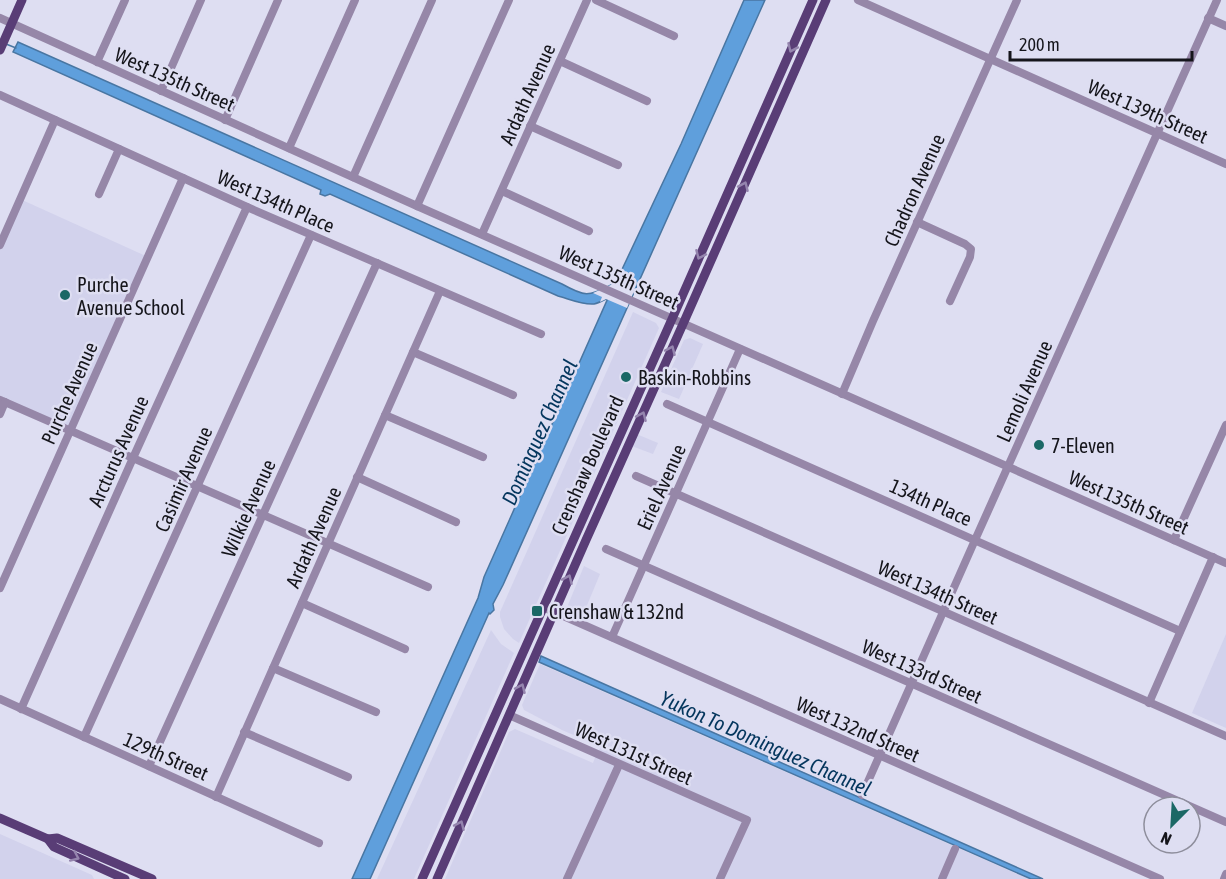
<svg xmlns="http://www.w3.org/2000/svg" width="1226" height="879" viewBox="0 0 1226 879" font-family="'Asap Condensed',sans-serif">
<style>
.built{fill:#d2d2ec}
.water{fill:#5f9fdc;stroke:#4976a2;stroke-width:1.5}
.pier{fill:#dedef2}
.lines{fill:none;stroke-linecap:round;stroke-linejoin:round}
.stream{stroke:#4976a2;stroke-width:1.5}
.minor{stroke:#9687a8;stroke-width:8}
.major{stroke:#593d76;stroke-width:9}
.oneway{stroke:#9585ae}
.poi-dot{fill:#1b6866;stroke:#dedef2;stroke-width:2}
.labels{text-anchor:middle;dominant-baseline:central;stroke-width:5;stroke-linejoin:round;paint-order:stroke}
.street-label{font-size:20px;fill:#15151b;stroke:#dedef2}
.poi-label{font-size:20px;fill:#15151b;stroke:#dedef2;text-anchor:start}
.water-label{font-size:21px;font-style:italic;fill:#04365d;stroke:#dedef2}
</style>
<rect width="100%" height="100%" fill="#dedef2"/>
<g class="built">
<polygon points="20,199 148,257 70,430 0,400 0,245"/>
<polygon points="633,312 656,323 659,328 519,643 513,639 504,629 500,617 500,612"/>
<polygon points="690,338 703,344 679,399 661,392 684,340"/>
<polygon points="634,433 658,443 653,454 629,445"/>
<polygon points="584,566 600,574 583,615 569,608 568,605"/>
<polygon points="491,630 501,644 514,653 414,879 377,879"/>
<polygon points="1226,634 1226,728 1192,713"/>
<polygon points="540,664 1029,879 445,879 509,732 515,729 593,763 596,755 601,747 562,730 524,710 522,705"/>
<polygon points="0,834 92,875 94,879 0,879"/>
</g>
<g class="water">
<path d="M744 0H765L503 585 493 604 494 610 490 614 489 613 370 879H352L478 598 484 577 608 298C604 300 599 303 594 304 582 305 569 299 558 296L330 194 325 196 320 194 321 190 13 52 18 42 562 284C587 298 588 296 613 284H615L617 280 681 144Z"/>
<polygon points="541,656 1043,879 1031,879 539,662"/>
</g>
<polygon class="pier" points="614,282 634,291 627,308 606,299 600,302 602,297 593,293 613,284"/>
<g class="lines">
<polyline class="stream" points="6,44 16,48"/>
<g class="minor">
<polyline points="596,0 674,36"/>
<polyline points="858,0 1226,164"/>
<polyline points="0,18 417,206 1226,563"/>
<polyline points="1208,18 1226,26"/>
<polyline points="560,61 647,101"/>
<polyline points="97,62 125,0"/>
<polyline points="161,91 201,0"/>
<polyline points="0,95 247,207 541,334"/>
<polyline points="225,120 278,0"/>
<polyline points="530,126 618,165"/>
<polyline points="289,148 355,0"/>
<polyline points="353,177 432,0"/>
<polyline points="502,191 589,231"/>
<polyline points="99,194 119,149"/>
<polyline points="417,206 509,0"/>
<polyline points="917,222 965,244 971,249 970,257 950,301"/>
<polyline points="482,234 587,0"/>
<polyline points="0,245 55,120"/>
<polyline points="413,352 513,395"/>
<polyline points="842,394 873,321 1017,0"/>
<polyline points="0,400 428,587"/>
<polyline points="667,404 1180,631"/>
<polyline points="0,414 5,402"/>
<polyline points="385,415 483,457"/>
<polyline points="636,476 1226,736"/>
<polyline points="357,477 456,522"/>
<polyline points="1174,540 1226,425"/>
<polyline points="606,549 1226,822"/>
<polyline points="0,588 183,178"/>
<polyline points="302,603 405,649"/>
<polyline points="543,607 1160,879"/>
<polyline points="612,637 740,349"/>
<polyline points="273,668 376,712"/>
<polyline points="0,699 319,843"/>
<polyline points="1149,703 1213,557"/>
<polyline points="21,709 133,458 247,207"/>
<polyline points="509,715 747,820 720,879"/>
<polyline points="244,732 348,777"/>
<polyline points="84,737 311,235"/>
<polyline points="149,766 377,263"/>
<polyline points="862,795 975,540 1217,0"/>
<polyline points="216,797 440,291"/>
<polyline points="567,879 619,765"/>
<polyline points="942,879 955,849"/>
<polyline points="1224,879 1226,874"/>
</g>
<g class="major">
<polyline points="0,50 22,0"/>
<polyline points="0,818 48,839 57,838 152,879"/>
<polyline points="48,839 54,847 125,879"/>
<polyline points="422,879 672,319 813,0"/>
<polyline points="437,879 586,540 683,324 826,0"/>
</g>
</g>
<defs><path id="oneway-chevron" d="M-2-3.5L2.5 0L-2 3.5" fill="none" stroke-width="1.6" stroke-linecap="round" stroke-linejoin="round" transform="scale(1.5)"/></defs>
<g class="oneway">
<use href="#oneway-chevron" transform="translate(792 48) rotate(114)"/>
<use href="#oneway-chevron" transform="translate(744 186) rotate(-66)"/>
<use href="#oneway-chevron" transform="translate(700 255) rotate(114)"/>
<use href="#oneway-chevron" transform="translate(671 350) rotate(-66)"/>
<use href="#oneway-chevron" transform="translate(642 416) rotate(-66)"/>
<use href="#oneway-chevron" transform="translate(568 579) rotate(-66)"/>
<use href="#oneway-chevron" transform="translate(521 688) rotate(-66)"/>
<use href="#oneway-chevron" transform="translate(460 825) rotate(-66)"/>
<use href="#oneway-chevron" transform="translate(75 857) rotate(24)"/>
</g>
<g class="poi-dot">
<circle cx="65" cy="295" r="6"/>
<circle cx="626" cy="377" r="6"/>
<circle cx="1039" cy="445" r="6"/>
<rect x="531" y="605" width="12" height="12" rx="3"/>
</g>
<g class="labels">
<g class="street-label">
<text transform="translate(175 79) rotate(24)">West 135th Street</text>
<text transform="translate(527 94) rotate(-66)">Ardath Avenue</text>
<text transform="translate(1148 111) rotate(24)">West 139th Street</text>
<text transform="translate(914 190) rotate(-66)">Chadron Avenue</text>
<text transform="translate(276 201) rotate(24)">West 134th Place</text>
<text transform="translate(619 277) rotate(24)">West 135th Street</text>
<text transform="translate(1024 391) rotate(-66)">Lemoli Avenue</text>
<text transform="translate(69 393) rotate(-66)">Purche Avenue</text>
<text transform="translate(118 451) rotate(-66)">Arcturus Avenue</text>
<text transform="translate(587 465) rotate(-66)">Crenshaw Boulevard</text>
<text transform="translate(183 479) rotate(-66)">Casimir Avenue</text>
<text transform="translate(661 487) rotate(-66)">Eriel Avenue</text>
<text transform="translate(931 502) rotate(24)">134th Place</text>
<text transform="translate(1129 502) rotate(24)">West 135th Street</text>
<text transform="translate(248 508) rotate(-66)">Wilkie Avenue</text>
<text transform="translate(313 537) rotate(-66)">Ardath Avenue</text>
<text transform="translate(938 592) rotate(24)">West 134th Street</text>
<text transform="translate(922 671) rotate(24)">West 133rd Street</text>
<text transform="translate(858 729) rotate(24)">West 132nd Street</text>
<text transform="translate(634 753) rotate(24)">West 131st Street</text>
<text transform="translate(166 756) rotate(24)">129th Street</text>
</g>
<g class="poi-label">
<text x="77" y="284">Purche<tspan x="77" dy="23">Avenue School</tspan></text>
<text x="638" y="377">Baskin-Robbins</text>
<text x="1051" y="445">7-Eleven</text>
<text x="549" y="611">Crenshaw &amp; 132nd</text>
</g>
<g class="water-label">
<text transform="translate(539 432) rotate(-66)">Dominguez Channel</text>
<text transform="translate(766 743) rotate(24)">Yukon To Dominguez Channel</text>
</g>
</g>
<g transform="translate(1172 825) rotate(204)"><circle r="28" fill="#dedef2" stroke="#8e8e9c" stroke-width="1.5"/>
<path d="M0-4.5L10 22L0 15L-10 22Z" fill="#1b6866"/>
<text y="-9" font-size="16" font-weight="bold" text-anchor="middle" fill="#15151b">N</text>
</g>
<path d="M1010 51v9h182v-9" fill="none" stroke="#15151b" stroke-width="3"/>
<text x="1019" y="51" font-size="18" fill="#15151b" stroke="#dedef2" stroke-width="4.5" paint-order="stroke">200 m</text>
</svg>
